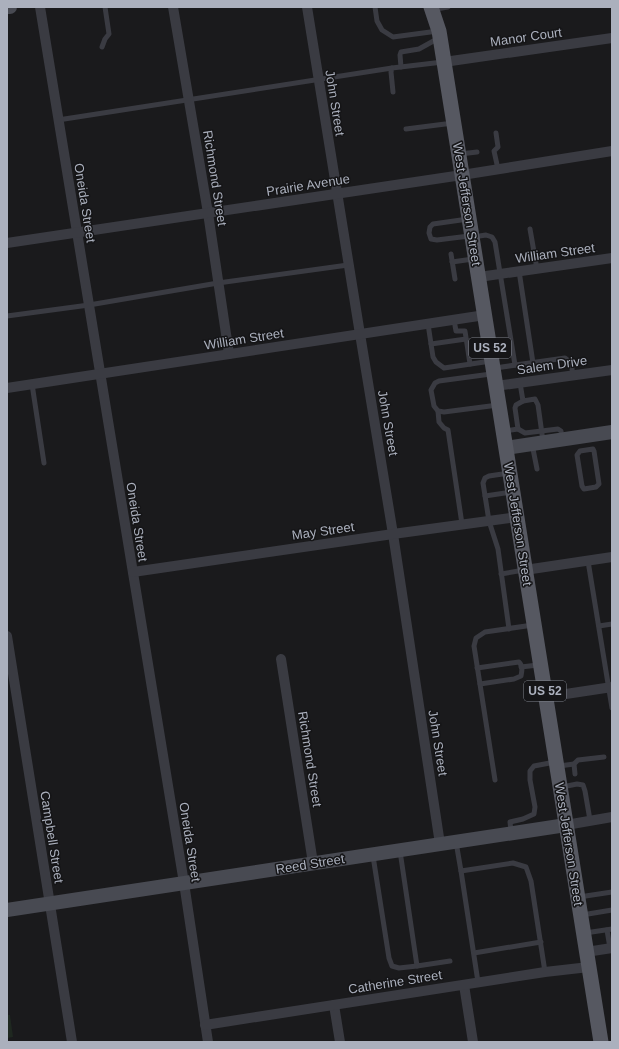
<svg xmlns="http://www.w3.org/2000/svg" width="619" height="1049" viewBox="0 0 619 1049" font-family="Arial,sans-serif">
<style>
.green{fill:#1f2820}
.lines{fill:none;stroke-linecap:round;stroke-linejoin:round}
.lane{stroke:#3a3b42;stroke-width:5}
.street{stroke:#3a3b42;stroke-width:10}
.secondary{stroke:#484a52;stroke-width:14}
.primary{stroke:#565861;stroke-width:15}
.labels{text-anchor:middle;dominant-baseline:central;stroke-width:3;stroke-linejoin:round;paint-order:stroke}
.shield{fill:#151517;stroke:#7e828b;stroke-width:1}
.shield-label{font-size:12px;font-weight:bold;fill:#abb0bd}
.street-label{font-size:13px;fill:#abb0bd;stroke:#151517}
</style>
<rect width="100%" height="100%" fill="#1a1a1c"/>
<polygon class="green" points="7,1015 10,1015 13,1037 7,1038"/>
<g class="lines">
<g class="lane">
<polyline points="375,7 377,21 382,30 393,37 438,31"/>
<polyline points="436,9 448,7"/>
<polyline points="102,47 105,39 109,34 105,7"/>
<polyline points="401,67 400,55 401,52 419,49 437,39"/>
<polyline points="393,92 391,72 392,68 443,62"/>
<polyline points="58,120 392,68"/>
<polyline points="406,129 453,123"/>
<polyline points="496,133 498,147 494,151 498,169"/>
<polyline points="460,154 477,152"/>
<polyline points="468,219 433,224 430,227 429,233 431,239 437,240 469,236"/>
<polyline points="530,229 537,269"/>
<polyline points="473,237 486,235 492,237 495,242 515,365"/>
<polyline points="451,254 455,279"/>
<polyline points="452,262 473,259"/>
<polyline points="519,271 533,363"/>
<polyline points="7,316 89,305 218,283 348,265"/>
<polyline points="454,320 456,331 465,331 470,364"/>
<polyline points="428,324 433,357 436,362 444,368 491,361"/>
<polyline points="431,344 466,339"/>
<polyline points="495,368 565,358 571,363 573,375"/>
<polyline points="520,383 523,401 535,399 538,405 543,441"/>
<polyline points="32,384 44,463"/>
<polyline points="438,411 444,412 498,405"/>
<polyline points="518,429 515,408 516,405 523,401"/>
<polyline points="504,431 518,429 525,433 558,429 561,431 562,438"/>
<polyline points="532,444 537,469"/>
<polygon points="593,449 594,451 599,484 596,487 584,489 582,486 577,455 580,451"/>
<polyline points="485,496 512,492"/>
<polyline points="462,524 448,430 444,428 439,422 438,411 434,406 431,390 435,383 439,381 491,374"/>
<polyline points="588,561 612,708"/>
<polyline points="501,574 524,570"/>
<polyline points="599,626 612,624"/>
<polyline points="509,629 498,549 489,521 483,483 485,478 489,476 509,473"/>
<polyline points="521,667 538,665"/>
<path d="M477 668 519 662C523 666 522 671 521 676L514 679 480 684"/>
<polyline points="559,766 574,764"/>
<polyline points="575,774 574,764 578,760 604,757"/>
<polyline points="495,780 474,646 476,638 485,632 533,625"/>
<polyline points="562,787 577,784 583,785 585,791 590,820"/>
<polyline points="511,831 510,822 523,819 534,814 535,807 530,780 530,771 534,766 555,762"/>
<polyline points="456,842 461,871 513,863 526,867 531,881 545,972"/>
<polyline points="400,851 417,966 450,961"/>
<polyline points="373,856 389,958 392,966 399,968 417,966"/>
<polyline points="461,871 478,982"/>
<polyline points="579,897 612,892"/>
<polyline points="582,915 612,910"/>
<polyline points="607,930 610,948"/>
<polyline points="585,933 612,929"/>
<polyline points="474,953 541,942"/>
</g>
<g class="street">
<polyline points="40,7 184,883 208,1042"/>
<polyline points="173,7 208,213 229,354"/>
<polyline points="307,7 360,334 393,534 440,844"/>
<polyline points="444,62 612,38"/>
<polyline points="7,243 462,175 612,151"/>
<polyline points="479,277 612,258"/>
<polyline points="496,386 612,370"/>
<polyline points="7,388 485,315"/>
<polyline points="525,570 612,557"/>
<polyline points="133,572 393,534 517,517"/>
<polyline points="7,636 72,1042"/>
<polyline points="281,659 313,863"/>
<polyline points="546,697 612,687"/>
<polyline points="566,825 612,817"/>
<polyline points="586,952 612,948"/>
<polyline points="464,985 473,1042"/>
<polyline points="334,1005 340,1042"/>
<polyline points="205,1025 545,972 589,967"/>
</g>
<g class="secondary">
<polyline points="7,7 10,7"/>
<polyline points="506,448 612,432"/>
<polyline points="7,910 566,825"/>
</g>
<polyline class="primary" points="431,7 439,31 440,37 601,1042"/>
</g>
<g class="labels">
<g class="shield">
<rect x="469" y="338" width="42" height="20" rx="3"/>
<rect x="524" y="681" width="42" height="20" rx="3"/>
</g>
<g class="shield-label">
<text x="490" y="348">US 52</text>
<text x="545" y="691">US 52</text>
</g>
<g class="street-label">
<text transform="translate(526 37) rotate(-8)">Manor Court</text>
<text transform="translate(335 103) rotate(81)">John Street</text>
<text transform="translate(215 178) rotate(81)">Richmond Street</text>
<text transform="translate(308 185) rotate(-9)">Prairie Avenue</text>
<text transform="translate(85 203) rotate(81)">Oneida Street</text>
<text transform="translate(467 204) rotate(81)">West Jefferson Street</text>
<text transform="translate(555 253) rotate(-8)">William Street</text>
<text transform="translate(244 339) rotate(-9)">William Street</text>
<text transform="translate(552 365) rotate(-8)">Salem Drive</text>
<text transform="translate(388 423) rotate(80)">John Street</text>
<text transform="translate(137 522) rotate(81)">Oneida Street</text>
<text transform="translate(518 524) rotate(81)">West Jefferson Street</text>
<text transform="translate(323 531) rotate(-8)">May Street</text>
<text transform="translate(438 743) rotate(81)">John Street</text>
<text transform="translate(310 759) rotate(81)">Richmond Street</text>
<text transform="translate(52 837) rotate(81)">Campbell Street</text>
<text transform="translate(190 842) rotate(81)">Oneida Street</text>
<text transform="translate(569 844) rotate(81)">West Jefferson Street</text>
<text transform="translate(310 864) rotate(-9)">Reed Street</text>
<text transform="translate(395 982) rotate(-9)">Catherine Street</text>
</g>
</g>
<rect width="619" height="1049" fill="none" stroke="#abb0bd" stroke-width="16"/>
</svg>
